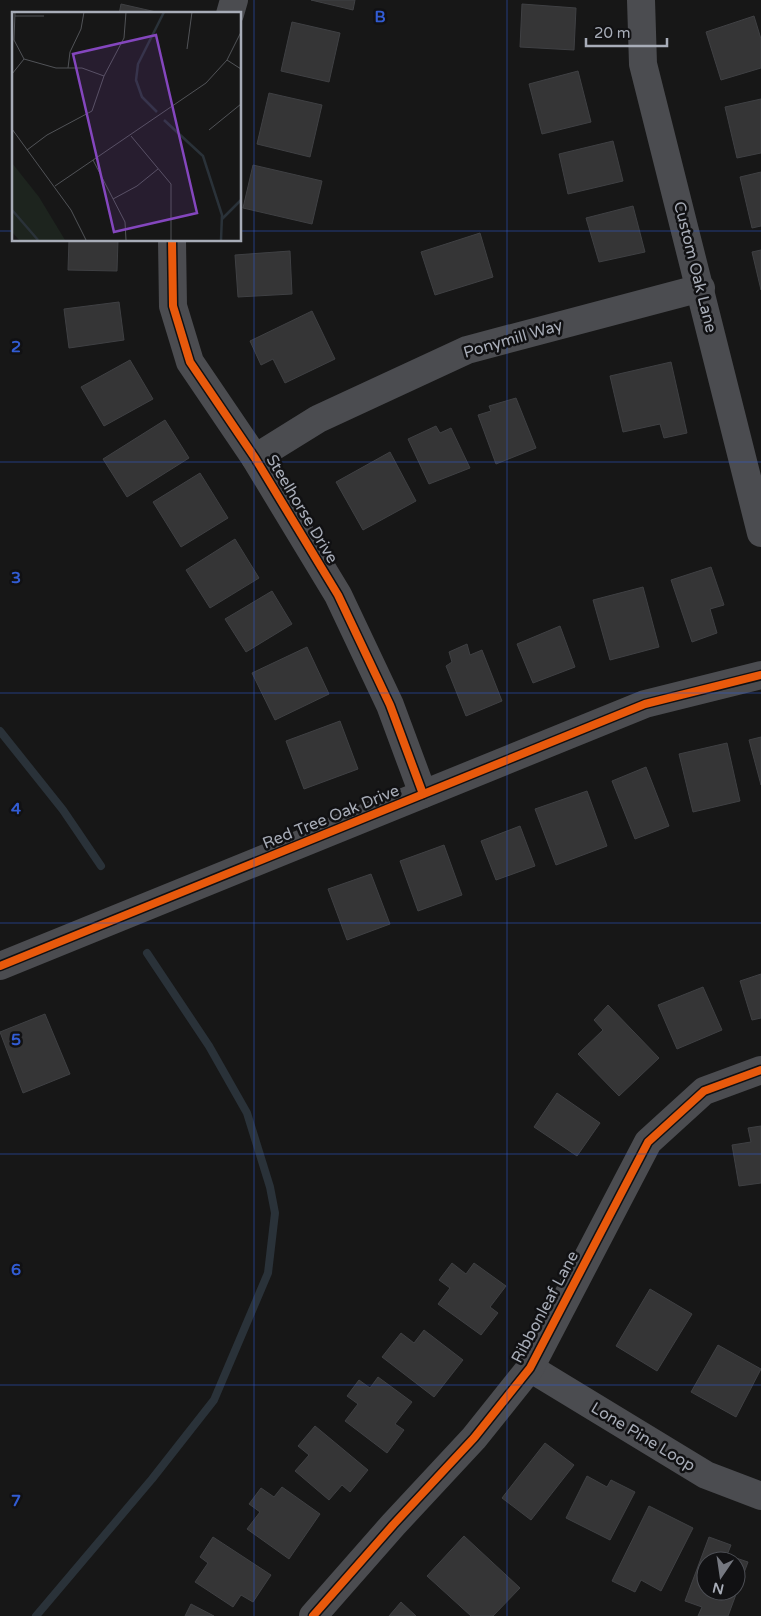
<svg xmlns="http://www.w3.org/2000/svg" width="761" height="1616" viewBox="0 0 761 1616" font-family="'Varela Round',sans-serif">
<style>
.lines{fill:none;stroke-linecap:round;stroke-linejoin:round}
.stream{stroke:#2a3239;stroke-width:8}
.building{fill:#353536;stroke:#3f4043;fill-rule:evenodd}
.street{stroke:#4b4c50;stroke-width:28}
.cycleway-casing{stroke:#111113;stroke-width:11}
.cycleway{stroke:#e8590c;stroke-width:8}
.grid{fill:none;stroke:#325cd3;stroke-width:1;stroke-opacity:0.55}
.labels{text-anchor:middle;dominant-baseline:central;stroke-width:5;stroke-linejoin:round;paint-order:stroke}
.street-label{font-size:16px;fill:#a8adb8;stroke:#111113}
.inset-river{fill:none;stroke:#2a3239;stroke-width:2.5}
.inset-road{fill:none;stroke:#515357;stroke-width:1}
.view{fill:#8446be;fill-opacity:0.15;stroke:#8446be;stroke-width:2.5}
.inset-edge{fill:none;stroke:#a8adb8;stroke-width:2.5}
.grid-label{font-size:16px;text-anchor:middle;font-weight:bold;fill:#325cd3;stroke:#111113;stroke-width:5;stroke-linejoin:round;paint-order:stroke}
</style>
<rect width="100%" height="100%" fill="#171717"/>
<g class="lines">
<g class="stream">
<polyline points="0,731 63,810 101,866"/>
<polyline points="36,1616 152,1479 214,1400 268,1273 275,1213 270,1187 247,1113 209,1046 147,953"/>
</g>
</g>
<g class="building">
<polygon points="311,0 355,0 353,10"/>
<polygon points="121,4 165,14 119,14"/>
<polygon points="522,4 576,8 574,50 520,47"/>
<polygon points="754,16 761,39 761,68 721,80 706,32"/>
<polygon points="292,22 340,33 329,82 281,71"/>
<polygon points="578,71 591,122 542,134 529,84"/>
<polygon points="269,93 322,105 310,157 257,144"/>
<polygon points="761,99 761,153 737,158 725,107"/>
<polygon points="613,141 623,181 568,194 559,154"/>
<polygon points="253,165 322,181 312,224 243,208"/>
<polygon points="761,172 761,226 752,228 740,177"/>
<polygon points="633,206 645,252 599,262 586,218"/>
<polygon points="480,233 493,277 435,295 421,252"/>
<polygon points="69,240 118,240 117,271 68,270"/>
<polygon points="761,250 761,290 752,252"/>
<polygon points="290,251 292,294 238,297 235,255"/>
<polygon points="119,302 124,340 69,348 64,309"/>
<polygon points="312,311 335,359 285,383 273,359 261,365 250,341"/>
<polygon points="130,360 153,399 104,426 81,387"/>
<polygon points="671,362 687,433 664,438 660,424 623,432 610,376"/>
<polygon points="516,398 536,448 496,464 478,415 491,411 489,406"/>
<polygon points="165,420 189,458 127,497 103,459"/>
<polygon points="436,426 440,433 451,428 470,468 429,484 408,439"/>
<polygon points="390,452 416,501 363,530 336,482"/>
<polygon points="200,473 228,518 181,547 153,502"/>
<polygon points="235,539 259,578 210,608 186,570"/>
<polygon points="711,567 724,605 710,609 717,633 692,642 671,580"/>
<polygon points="643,587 659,647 610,660 593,600"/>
<polygon points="272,591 292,624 246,652 225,619"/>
<polygon points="560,626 575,667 533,683 517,644"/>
<polygon points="467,644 470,655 482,650 502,701 466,716 446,666 452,662 449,652"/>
<polygon points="307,647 329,694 275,720 252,673"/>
<polygon points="340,721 358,769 304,789 286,741"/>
<polygon points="761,737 761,785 749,740"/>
<polygon points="727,743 740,801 693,812 679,754"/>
<polygon points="646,767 669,826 635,839 612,781"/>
<polygon points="587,791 607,846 556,865 535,809"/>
<polygon points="520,826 535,866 496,880 481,841"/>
<polygon points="444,845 462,895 418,911 400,861"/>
<polygon points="371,874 390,924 347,940 328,889"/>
<polygon points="761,974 761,1018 752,1020 740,981"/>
<polygon points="703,987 722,1030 677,1049 658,1005"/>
<polygon points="608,1005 659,1058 619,1096 578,1054 603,1030 594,1020"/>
<polygon points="45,1014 70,1074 23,1093 0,1032"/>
<polygon points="557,1093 600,1123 577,1156 534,1127"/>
<polygon points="761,1126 761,1183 739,1186 732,1145 751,1142 748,1128"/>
<polygon points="452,1263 466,1274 474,1263 506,1286 490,1307 498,1313 481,1335 438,1304 450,1288 439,1280"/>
<polygon points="650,1289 692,1314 657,1371 616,1346"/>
<polygon points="424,1330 463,1360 434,1397 382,1357 401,1333 414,1343"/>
<polygon points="718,1345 761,1369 736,1417 691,1392"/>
<polygon points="378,1377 412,1402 395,1424 404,1430 387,1453 345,1421 358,1404 347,1396 359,1380 370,1388"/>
<polygon points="315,1426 368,1470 350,1492 342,1485 329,1500 295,1471 309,1455 298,1446"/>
<polygon points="545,1443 574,1465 531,1520 502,1498"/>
<polygon points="587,1476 607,1487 611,1480 635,1492 610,1540 566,1518"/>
<polygon points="282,1487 320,1514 289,1559 247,1529 260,1512 249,1504 261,1488 274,1497"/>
<polygon points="649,1506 693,1528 661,1591 641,1580 635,1592 612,1581"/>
<polygon points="464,1536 520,1588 493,1616 471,1616 427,1576"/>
<polygon points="213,1537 271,1575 253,1602 241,1595 233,1607 195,1582 208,1563 200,1557"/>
<path d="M709 1537 731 1545 727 1555 748 1562 728 1616H698L702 1607 685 1601ZM706 1561H736V1591H706Z"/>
<polygon points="401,1602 416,1616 389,1616"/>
<polygon points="191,1604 214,1616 185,1616"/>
</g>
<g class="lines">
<g class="street">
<polyline points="641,0 643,64 761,533"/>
<polyline points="230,14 234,0"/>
<polyline points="172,240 173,306 190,362 255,458 338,595 390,705 423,794"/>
<polyline points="255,458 318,419 467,350 701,288"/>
<polyline points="0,966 645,704 761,675"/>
<polyline points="530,1368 706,1475 761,1496"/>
<polyline points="313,1616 393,1525 474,1438 530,1368 648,1142 704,1091 761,1070"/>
</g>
<defs>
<g id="cycleway">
<polyline points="172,240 173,306 190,362 255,458 338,595 390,705 423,794"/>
<polyline points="0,966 645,704 761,675"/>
<polyline points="313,1616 393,1525 474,1438 530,1368 648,1142 704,1091 761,1070"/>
</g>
</defs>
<use href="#cycleway" class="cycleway-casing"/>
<use href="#cycleway" class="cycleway"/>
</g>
<path class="grid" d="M254 0V1616M507 0V1616M0 231H14M240 231H761M0 462H761M0 693H761M0 923H761M0 1154H761M0 1385H761"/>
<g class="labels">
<g class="street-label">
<text transform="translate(695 267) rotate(76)">Custom Oak Lane</text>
<text transform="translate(513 339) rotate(-16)">Ponymill Way</text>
<text transform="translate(302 509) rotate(59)">Steelhorse Drive</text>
<text transform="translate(331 817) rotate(-22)">Red Tree Oak Drive</text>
<text transform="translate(545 1307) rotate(-62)">Ribbonleaf Lane</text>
<text transform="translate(643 1437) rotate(31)">Lone Pine Loop</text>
</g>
</g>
<g transform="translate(12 12)">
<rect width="229" height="229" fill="#171717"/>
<path d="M0 151 27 185 53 228H7L0 220Z" fill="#1d241e"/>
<path class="inset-river" d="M145 100 130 85 124 68 126 52 152 0M152 108 191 144 210 203 209 228M0 198 26 228M210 207 229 188"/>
<path class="inset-road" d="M3 0 2 28 12 47 44 56H70L92 64M3 4H32M175 37 180 0M215 48 229 57M56 56 58 40 69 17 72 0M0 62 12 47M0 117 59 198 74 228M197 118 229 92M119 124 159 172V228M15 138 35 123 80 99 92 64 112 26 114 0M81 148 113 210 114 228M43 174 194 71 215 48 229 20M101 187 125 174 146 157"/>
<path class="view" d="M144 23 185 201 102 220 61 42Z"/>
<rect width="229" height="229" class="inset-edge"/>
</g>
<g class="grid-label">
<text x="380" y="22">B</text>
<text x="16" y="352">2</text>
<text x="16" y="583">3</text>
<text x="16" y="814">4</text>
<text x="16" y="1045">5</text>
<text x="16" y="1275">6</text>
<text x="16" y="1506">7</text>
</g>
<g transform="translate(721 1576) rotate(193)"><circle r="24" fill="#111113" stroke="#4d4f55"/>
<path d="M0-4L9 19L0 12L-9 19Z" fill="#757880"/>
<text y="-8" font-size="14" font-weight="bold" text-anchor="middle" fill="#a8adb8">N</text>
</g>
<path d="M586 38v8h81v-8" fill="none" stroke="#a8adb8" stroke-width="2.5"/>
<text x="594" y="38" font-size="15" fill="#a8adb8" stroke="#111113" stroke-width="4" paint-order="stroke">20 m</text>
</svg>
